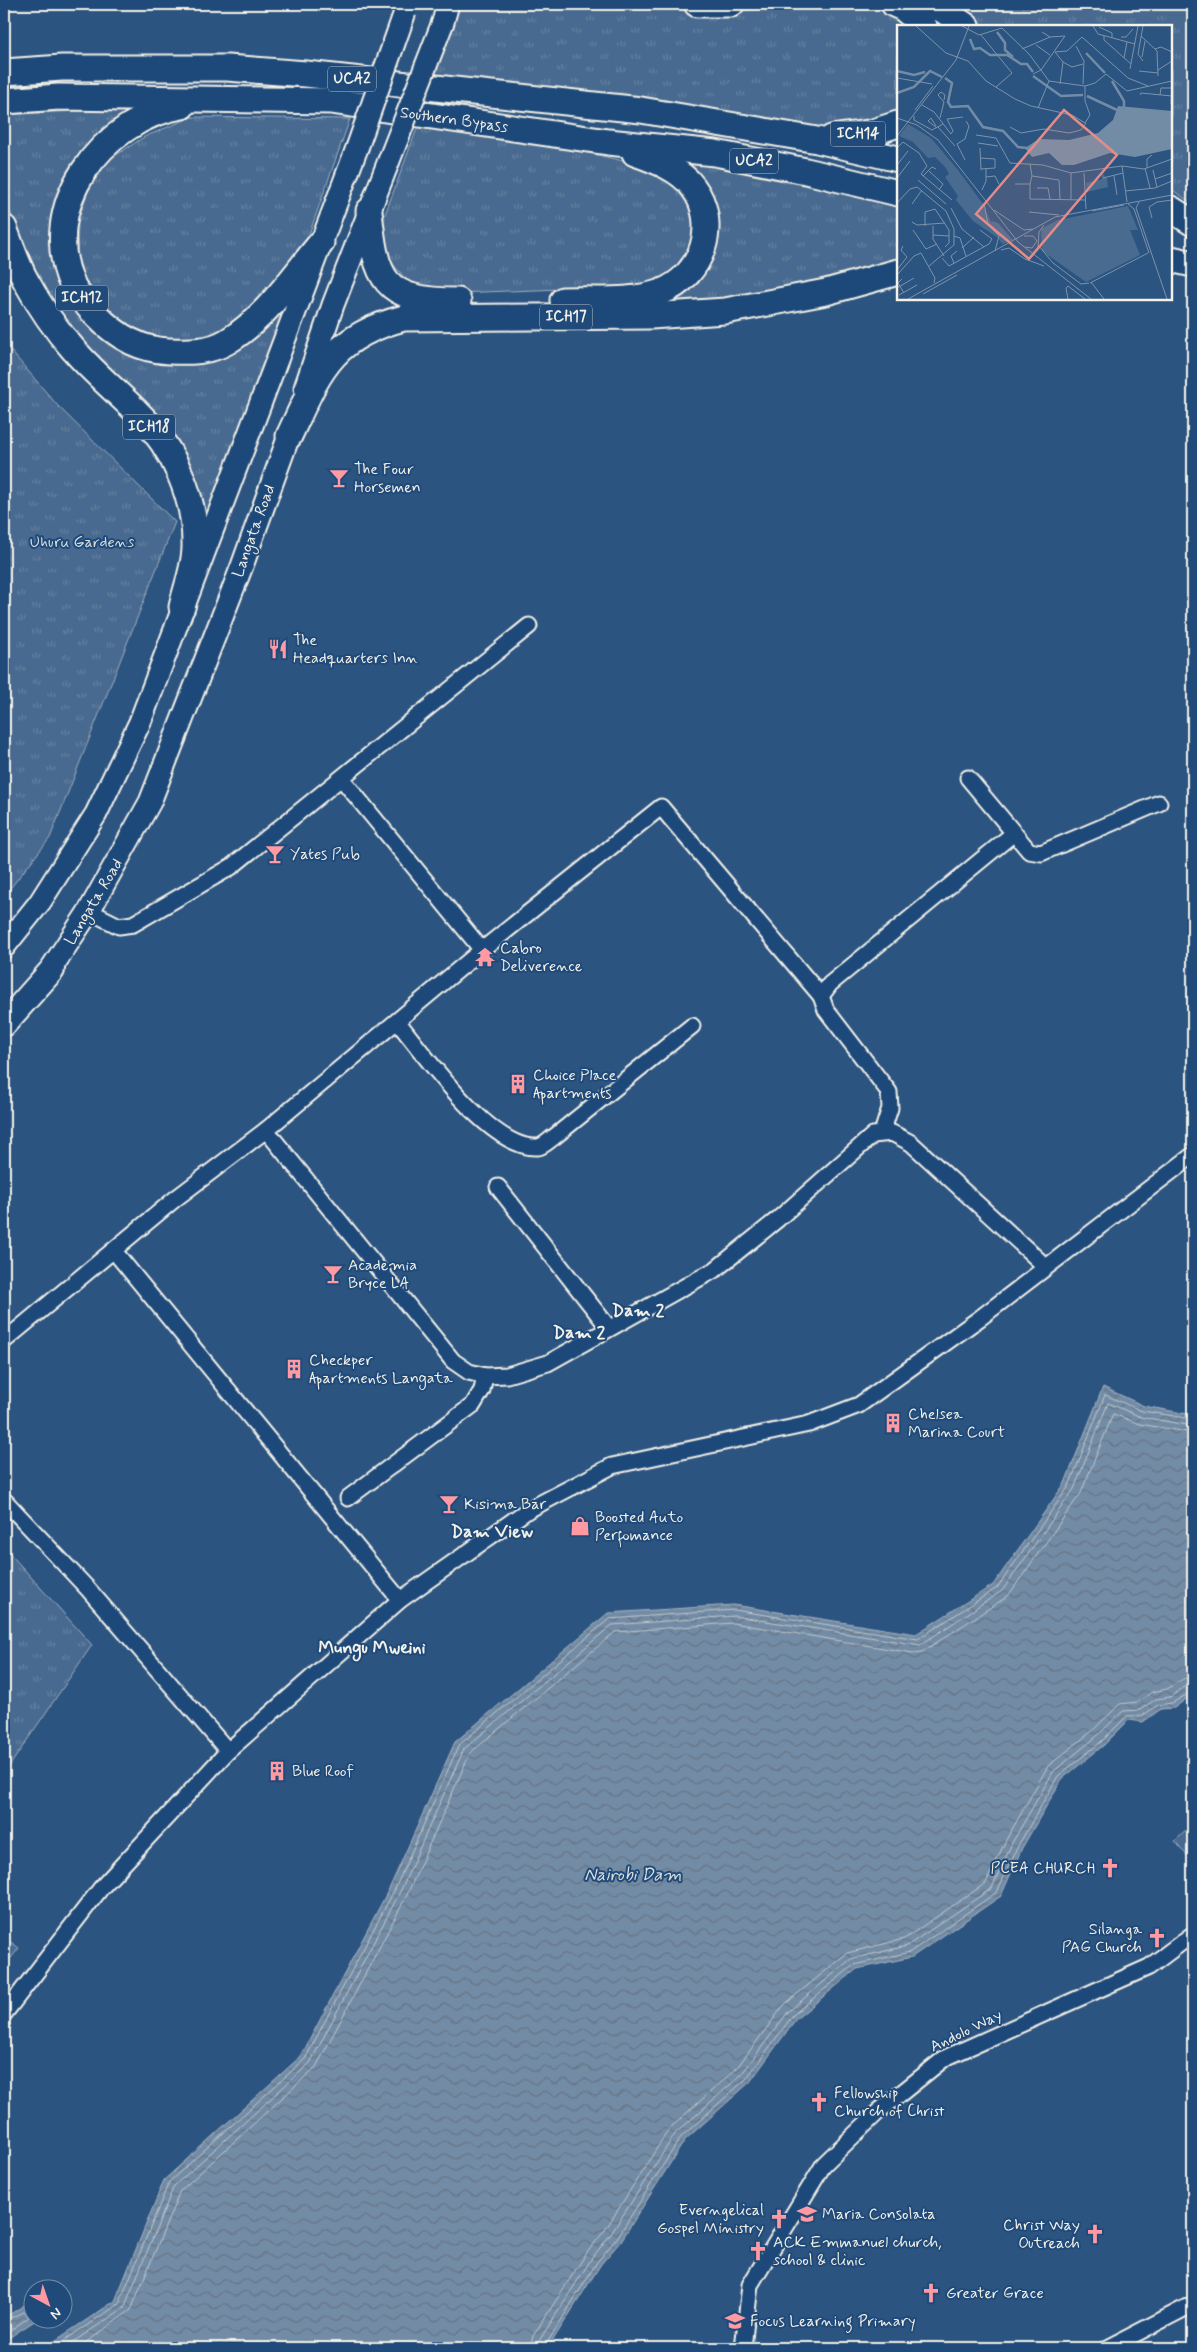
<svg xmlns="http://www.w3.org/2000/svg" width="1197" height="2352" viewBox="0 0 1197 2352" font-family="Mynerve,sans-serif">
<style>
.grass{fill:url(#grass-tufts);stroke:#9eaebc}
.water{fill:url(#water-waves);stroke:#a7b4c0}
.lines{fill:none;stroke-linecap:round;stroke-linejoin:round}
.shore{stroke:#c0c9ce;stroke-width:1}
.minor-casing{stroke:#f4f1e8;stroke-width:19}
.secondary-casing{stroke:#f4f1e8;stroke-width:25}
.primary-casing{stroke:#f4f1e8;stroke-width:28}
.trunk-casing{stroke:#f4f1e8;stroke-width:29}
.minor{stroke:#1f4a7a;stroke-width:15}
.secondary{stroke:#1f4a7a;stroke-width:21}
.primary{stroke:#1f4a7a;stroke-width:24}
.trunk{stroke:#1f4a7a;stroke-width:25}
.secondary-bridge-casing{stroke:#f4f1e8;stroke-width:25;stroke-linecap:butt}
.secondary-bridge{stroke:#1f4a7a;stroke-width:21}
.labels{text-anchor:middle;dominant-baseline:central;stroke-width:4;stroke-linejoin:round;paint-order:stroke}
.shield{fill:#1f4a7a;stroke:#b4bfc7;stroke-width:1}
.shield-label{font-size:15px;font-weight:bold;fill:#f4f1e8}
.street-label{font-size:16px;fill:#f4f1e8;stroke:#1f4a7a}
.poi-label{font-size:16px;fill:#f4f1e8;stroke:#1f4a7a;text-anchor:start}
.park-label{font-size:16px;fill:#dadddb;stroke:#1f4a7a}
.neighbourhood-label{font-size:18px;font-weight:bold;fill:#f4f1e8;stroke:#1f4a7a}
.water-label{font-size:18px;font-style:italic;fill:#dadddb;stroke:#1f4a7a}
.inset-river{fill:none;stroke:#738ca6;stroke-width:2.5}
.inset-road{fill:none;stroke:#7c93aa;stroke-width:1}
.view{fill:#e58c88;fill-opacity:0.15;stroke:#e58c88;stroke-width:2.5}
.inset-edge{fill:none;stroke:#f4f1e8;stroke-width:2.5}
</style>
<defs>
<pattern id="grass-tufts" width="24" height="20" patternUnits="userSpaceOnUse" patternTransform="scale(1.25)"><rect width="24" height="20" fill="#496b90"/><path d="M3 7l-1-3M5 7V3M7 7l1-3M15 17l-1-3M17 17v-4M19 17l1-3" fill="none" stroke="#6481a0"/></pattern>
<pattern id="water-waves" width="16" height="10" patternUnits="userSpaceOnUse" patternTransform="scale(1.25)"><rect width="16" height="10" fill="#738ca6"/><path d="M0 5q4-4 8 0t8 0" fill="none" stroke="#647484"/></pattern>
</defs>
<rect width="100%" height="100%" fill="#2c5481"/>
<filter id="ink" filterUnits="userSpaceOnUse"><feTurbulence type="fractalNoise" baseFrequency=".02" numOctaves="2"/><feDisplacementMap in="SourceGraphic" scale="10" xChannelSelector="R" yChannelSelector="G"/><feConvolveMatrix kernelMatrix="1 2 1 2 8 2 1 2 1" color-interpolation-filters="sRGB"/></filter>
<g filter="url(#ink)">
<g class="grass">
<polygon points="456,4 665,4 701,12 730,12 812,4 863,4 895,14 908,26 898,26 898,115 869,123 819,128 431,77"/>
<polygon points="955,4 1193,4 1193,204 1171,189 1171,26 985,26"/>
<polygon points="147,107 60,199 97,331 120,351 171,362 217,356 261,334 298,285 203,536 202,514 104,370 53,308 4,198 4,115"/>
<polygon points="192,117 350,119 308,237 254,310 203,339 166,341 131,326 103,305 85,281 77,255 78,221 89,188 107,161 144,137"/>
<polygon points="418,126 568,148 632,163 674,185 691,209 694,223 692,248 673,272 641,286 457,293 412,286 392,263 381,225"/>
<polygon points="680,160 898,203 898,263 826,283 673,308 667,303 713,251"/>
<polygon points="4,343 58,406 175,522 50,838 4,896"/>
<polygon points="4,1547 92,1645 4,1774"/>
<polygon points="1193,1824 1193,1863 1175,1841"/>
<polygon points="4,1937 19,1948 4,1967"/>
</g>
<g class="water">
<polygon points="1103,1387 1144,1406 1193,1415 1193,1694 1174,1708 1161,1709 1143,1722 1129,1720 1104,1745 1062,1779 1022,1848 1001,1896 912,1957 857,1969 796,2019 750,2082 685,2140 621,2241 601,2264 548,2348 44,2348 115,2301 164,2180 301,2056 390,1887 455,1742 608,1613 734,1605 916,1634 993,1585 1065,1483"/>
<polygon points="26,2304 32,2315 32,2320 36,2320 4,2341 4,2318"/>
</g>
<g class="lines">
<g class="shore">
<polyline points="4,2321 23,2312 29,2317 4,2335"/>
<polyline points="53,2348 119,2304 169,2182 305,2059 395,1889 459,1745 609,1619 734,1610 918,1639 997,1588 1069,1486 1105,1395 1142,1411 1193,1419"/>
<polyline points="64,2348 124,2308 174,2186 310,2063 400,1892 464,1749 612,1625 734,1616 920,1645 1002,1591 1074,1489 1108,1403 1141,1417 1193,1426"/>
<polyline points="78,2348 131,2310 180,2191 316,2067 407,1895 470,1753 615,1632 733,1623 913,1653 922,1652 1008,1596 1081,1493 1113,1414 1140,1424 1193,1433"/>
<polyline points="530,2348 533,2336 586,2254 605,2230 669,2129 736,2069 784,2005 847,1953 904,1939 986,1883 1006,1840 1048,1766 1091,1732 1120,1704 1138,1702 1152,1692 1167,1689 1183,1679 1193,1677"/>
<polyline points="537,2348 539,2341 592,2258 611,2234 675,2134 741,2075 788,2012 851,1959 907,1946 992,1888 1012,1843 1053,1772 1096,1737 1123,1711 1140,1710 1156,1699 1170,1697 1187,1685 1193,1684"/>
<polyline points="544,2348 597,2262 617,2238 681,2137 746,2079 793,2015 854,1965 910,1952 997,1892 1018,1846 1058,1776 1101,1742 1127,1716 1142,1716 1158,1705 1172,1703 1193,1691"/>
</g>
<defs>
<g id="minor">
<polyline points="968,778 1029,851 1041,853 1159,803"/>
<polyline points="342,779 482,950"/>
<polyline points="89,911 119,926 133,924 231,867 529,626"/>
<path d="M397 1021C424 1054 491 1151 538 1147 544 1146 549 1140 554 1137L692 1026"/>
<polyline points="266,1130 453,1361 469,1372 485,1376 507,1375 548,1363 716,1269 778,1219 873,1135 892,1133 911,1143 1045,1266"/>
<polyline points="882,1133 890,1108 889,1092 826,1010 821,996 830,984 1014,833"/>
<polyline points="498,1187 609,1328"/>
<polyline points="114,1251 400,1600"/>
<polyline points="4,1341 175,1199 266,1130 482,950 661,807 821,996"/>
<polyline points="348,1498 473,1405 482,1390 485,1376"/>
<polyline points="4,1500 88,1589 228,1751"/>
<polyline points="4,2014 101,1888 228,1751 400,1600 528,1510 612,1466 809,1424 859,1405 980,1318 1193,1155"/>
<polyline points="743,2348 750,2285 824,2164 879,2111 945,2058 1149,1967 1193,1934"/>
<polyline points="1108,2348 1193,2304"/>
</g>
<g id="secondary">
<polyline points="443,22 448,4"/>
<polyline points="305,388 333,305 388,163"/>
<polyline points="4,947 40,902 96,814 140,722 357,148"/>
<polyline points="41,984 89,911 150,802 242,566 294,422"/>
</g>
<polyline id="primary" points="4,1024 52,970"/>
<g id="trunk">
<polyline points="697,4 731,4"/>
<polyline points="894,4 903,8 924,26"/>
<polyline points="934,4 966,26"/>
<polyline points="4,72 62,68 227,68 306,74 641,110 817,140 898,159"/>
<polyline points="4,101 59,97 331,101 608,142 715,153 806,171 898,193"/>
<path d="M182 106C102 119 36 207 73 286 78 296 89 307 96 315 116 336 140 350 169 351 189 352 210 352 228 341 266 318 293 276 321 243"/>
<polyline points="832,138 870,133 898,124"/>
<polyline points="1171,209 1193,223"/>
<path d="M369 211C376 280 382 301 458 301"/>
<path d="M4 228C11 246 17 265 26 281 39 305 56 330 74 350 94 373 117 392 139 414 174 448 196 499 195 547 195 567 186 588 182 607"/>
<polyline points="1171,259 1193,264"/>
<path d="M563 300C595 299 631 303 661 292 703 276 720 223 693 187 680 169 655 160 635 153"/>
<path d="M289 436C319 372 330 337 404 318L651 316 725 311 826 292 898 272"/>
</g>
</defs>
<use href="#minor" class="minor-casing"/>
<use href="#secondary" class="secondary-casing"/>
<use href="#primary" class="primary-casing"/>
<use href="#trunk" class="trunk-casing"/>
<use href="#minor" class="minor"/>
<use href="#secondary" class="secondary"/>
<use href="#primary" class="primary"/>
<use href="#trunk" class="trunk"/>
<defs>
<g id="secondary-bridge">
<polyline points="357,148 405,12"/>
<polyline points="388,163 443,22"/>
</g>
</defs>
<use href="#secondary-bridge" class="secondary-bridge-casing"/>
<use href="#secondary-bridge" class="secondary-bridge"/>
</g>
</g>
<defs>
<symbol id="bar-bare" viewBox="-9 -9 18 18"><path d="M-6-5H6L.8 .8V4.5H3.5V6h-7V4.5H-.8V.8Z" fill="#ff9aa2" stroke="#1f4a7a" stroke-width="2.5" paint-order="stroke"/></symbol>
<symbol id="restaurant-bare" viewBox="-9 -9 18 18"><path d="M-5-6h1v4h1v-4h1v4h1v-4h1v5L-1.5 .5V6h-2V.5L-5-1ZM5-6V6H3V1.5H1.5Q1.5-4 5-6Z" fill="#ff9aa2" stroke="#1f4a7a" stroke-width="2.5" paint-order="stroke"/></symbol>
<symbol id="temple-bare" viewBox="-9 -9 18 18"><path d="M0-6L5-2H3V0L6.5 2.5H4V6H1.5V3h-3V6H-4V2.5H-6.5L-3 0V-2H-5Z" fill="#ff9aa2" stroke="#1f4a7a" stroke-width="2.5" paint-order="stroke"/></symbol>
<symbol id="building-bare" viewBox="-9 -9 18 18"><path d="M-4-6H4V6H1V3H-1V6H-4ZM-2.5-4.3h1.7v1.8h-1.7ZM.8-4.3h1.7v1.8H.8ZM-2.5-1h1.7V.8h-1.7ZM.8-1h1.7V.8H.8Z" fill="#ff9aa2" stroke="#1f4a7a" stroke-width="2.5" paint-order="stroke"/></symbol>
<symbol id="shop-bare" viewBox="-9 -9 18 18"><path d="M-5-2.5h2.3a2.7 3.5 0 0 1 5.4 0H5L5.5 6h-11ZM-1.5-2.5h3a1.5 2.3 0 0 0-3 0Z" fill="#ff9aa2" stroke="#1f4a7a" stroke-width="2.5" paint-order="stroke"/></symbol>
<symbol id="church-bare" viewBox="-9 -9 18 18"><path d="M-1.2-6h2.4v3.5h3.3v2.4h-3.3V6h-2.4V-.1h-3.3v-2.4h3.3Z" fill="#ff9aa2" stroke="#1f4a7a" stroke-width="2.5" paint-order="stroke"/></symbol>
<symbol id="school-bare" viewBox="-9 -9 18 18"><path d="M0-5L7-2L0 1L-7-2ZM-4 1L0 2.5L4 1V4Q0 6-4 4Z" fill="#ff9aa2" stroke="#1f4a7a" stroke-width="2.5" paint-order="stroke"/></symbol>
</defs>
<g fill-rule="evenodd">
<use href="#bar-bare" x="325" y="464" width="28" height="28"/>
<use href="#restaurant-bare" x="264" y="635" width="28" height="28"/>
<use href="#bar-bare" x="261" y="840" width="28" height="28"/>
<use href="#temple-bare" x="471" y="943" width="28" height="28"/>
<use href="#building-bare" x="504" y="1070" width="28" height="28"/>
<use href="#bar-bare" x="319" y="1260" width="28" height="28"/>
<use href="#building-bare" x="280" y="1355" width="28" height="28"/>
<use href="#building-bare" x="879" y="1409" width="28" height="28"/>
<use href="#bar-bare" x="435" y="1490" width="28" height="28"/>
<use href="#shop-bare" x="566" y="1512" width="28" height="28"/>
<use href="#building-bare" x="263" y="1757" width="28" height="28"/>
<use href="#church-bare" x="1096" y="1854" width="28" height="28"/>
<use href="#church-bare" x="1143" y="1924" width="28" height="28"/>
<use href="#church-bare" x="805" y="2088" width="28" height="28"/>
<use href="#school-bare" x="793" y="2200" width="28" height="28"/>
<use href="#church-bare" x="765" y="2205" width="28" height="28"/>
<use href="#church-bare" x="1081" y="2220" width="28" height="28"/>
<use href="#church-bare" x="744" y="2237" width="28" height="28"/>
<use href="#church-bare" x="917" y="2279" width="28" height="28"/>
<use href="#school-bare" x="721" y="2307" width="28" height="28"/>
</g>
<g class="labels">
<g class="shield">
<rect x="328" y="66.5" width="48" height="25" rx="4"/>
<rect x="830.5" y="121.5" width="55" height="25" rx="4"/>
<rect x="730" y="148.5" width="48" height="25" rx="4"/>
<rect x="56" y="285.5" width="52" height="25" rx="4"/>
<rect x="540" y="304.5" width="52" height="25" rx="4"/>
<rect x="123" y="414.5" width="52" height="25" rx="4"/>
</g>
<g class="shield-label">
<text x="352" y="79">UCA2</text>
<text x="858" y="134">ICH14</text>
<text x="754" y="161">UCA2</text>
<text x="82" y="298">ICH12</text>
<text x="566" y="317">ICH17</text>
<text x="149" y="427">ICH18</text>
</g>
<g class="street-label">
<text transform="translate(454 120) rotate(8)">Southern Bypass</text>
<text transform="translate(254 531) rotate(-70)">Langata Road</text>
<text transform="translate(94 902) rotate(-59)">Langata Road</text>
<text transform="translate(966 2031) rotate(-26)">Andolo Way</text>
</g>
<g class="poi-label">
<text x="354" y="469">The Four<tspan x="354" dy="18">Horsemen</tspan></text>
<text x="293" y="640">The<tspan x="293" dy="18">Headquarters Inn</tspan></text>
<text x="290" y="854">Yates Pub</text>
<text x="500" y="948">Cabro<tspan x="500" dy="18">Deliverence</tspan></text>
<text x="533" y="1075">Choice Place<tspan x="533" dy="18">Apartments</tspan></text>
<text x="348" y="1265">Academia<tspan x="348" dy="18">Bryce LA</tspan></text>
<text x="309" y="1360">Checkper<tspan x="309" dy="18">Apartments Langata</tspan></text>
<text x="908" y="1414">Chelsea<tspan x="908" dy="18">Marina Court</tspan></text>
<text x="464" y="1504">Kisima Bar</text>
<text x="595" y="1517">Boosted Auto<tspan x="595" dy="18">Perfomance</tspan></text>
<text x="292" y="1771">Blue Roof</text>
<text x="1095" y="1868" text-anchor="end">PCEA CHURCH</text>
<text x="1142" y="1929" text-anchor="end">Silanga<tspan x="1142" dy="18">PAG Church</tspan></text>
<text x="834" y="2093">Fellowship<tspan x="834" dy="18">Church of Christ</tspan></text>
<text x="764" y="2210" text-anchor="end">Everngelical<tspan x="764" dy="18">Gospel Ministry</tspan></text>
<text x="822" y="2214">Maria Consolata</text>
<text x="1080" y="2225" text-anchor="end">Christ Way<tspan x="1080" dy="18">Outreach</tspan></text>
<text x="773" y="2242">ACK Emmanuel church,<tspan x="773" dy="18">school &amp; clinic</tspan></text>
<text x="946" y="2293">Greater Grace</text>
<text x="750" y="2321">Focus Learning Primary</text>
</g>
<g class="park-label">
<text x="82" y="542">Uhuru Gardens</text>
</g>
<g class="neighbourhood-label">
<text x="638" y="1311">Dam 2</text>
<text x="579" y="1333">Dam 2</text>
<text x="492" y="1532">Dam View</text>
<text x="372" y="1648">Mungu Mweini</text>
</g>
<g class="water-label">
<text x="633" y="1875">Nairobi Dam</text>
</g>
</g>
<g transform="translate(897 25)">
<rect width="275" height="275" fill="#2c5481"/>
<path d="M11 99 34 113 61 145 86 179 101 213 76 196 59 175 61 171 48 152 52 149 49 143 38 132 31 133 16 117 2 111ZM204 147 210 153 211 162 190 167 189 158 205 154ZM231 181 241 205H233L243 230 189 257 145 226 144 204 161 195ZM95 196 101 198 116 215 105 219 93 198Z" fill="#496b90"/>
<path d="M195 209H227V228L220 240 207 242 199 237 195 230Z" fill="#496b90"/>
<path d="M221 81 275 86V124L238 132 213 128 177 140H165L152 128 135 132 128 123 142 114 172 115 201 108 216 95Z" fill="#738ca6"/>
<path class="inset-river" d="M100 7 108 18V25L116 32M73 14 77 24 83 23 93 30H110L124 39H130L136 47M189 28 208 48M0 46 17 50 28 47M136 51 164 71 186 70M48 53 55 58 51 77 54 82 71 81 86 102 106 106 121 122 130 123M215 56 227 76V83M0 68 17 62 33 46 45 52M190 71 220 85"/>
<path class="inset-road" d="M19 1 49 28 71 36 89 56 118 74 134 81 175 90 188 98 193 90 188 76V61L198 58 209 49 230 66 275 56M65 1 82 10 105 3 132 29 152 56 188 61M196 1 201 9 238 19M246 1 241 29 246 36M202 2 215 8V13M84 10 115 48 99 62M207 11V15L234 39M244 11 260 26 261 51M224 12H229L236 4M139 20 153 30M179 21 187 36 186 59M125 24 153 12 145 7M258 24 264 22 275 27M158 27 170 26 185 12 231 53 251 61M158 27 166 37 163 59M245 32 248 16M227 33 230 17M166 37 175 42 186 39M233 44 241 1M261 45 275 36M242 46 261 48M136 49 144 45 168 11 153 12M0 53 35 59M243 70 244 68 275 71M263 70 264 63H275L274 79M25 80 37 87 54 109 56 106 50 94 66 92M141 83 152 56M18 85 36 61M17 91V95L35 105 46 99M0 93 20 100 41 115 121 217 194 274M43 93 47 77 41 70 44 67 48 70 47 75M39 101 34 93 31 96 40 103M41 102 58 121M113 102 124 108 147 104 172 108 184 105 189 98M79 110 99 113 113 138 146 140 174 148 225 141 230 177M0 111 59 35 72 1M81 118 101 121M0 123 6 117 22 128 30 141 24 149 55 175M83 123 84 145M83 133 98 134V143L84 144M68 135 60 119 68 114 72 101 69 96M133 139 135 151 162 155 163 174M0 140 11 126M225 141 247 144 275 134M248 143 253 163M250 143V134L255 130M256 145 260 162M32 146 46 159 42 165M187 148 189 184M26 151 35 142 39 144M217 151 220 170M89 152 98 151 102 159M0 153 13 136M206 153 226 148M258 154 275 148M21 155 49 179M118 159H133L135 151M133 159V174L188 175M140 163H151L153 174M85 165 89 156V143M228 166 258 163 275 156M174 174V148M242 177 239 183 270 274M0 178 13 164 20 162 49 186 57 204V220L32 241M87 178 91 200 102 211 98 226M15 179 25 165M231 179 237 184 252 228M54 183 65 204 87 222M97 185 127 205 136 204M195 186 227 180M132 187 162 190M255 193 252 182 260 177 275 175M15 197 20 200 48 198M28 201V187L38 184 52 205V218L48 222M36 201V214L47 231M16 205 29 224 40 219M36 210 52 211M57 211 63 213 69 231M127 211H136L140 216 135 223 128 222M142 221 156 238 184 259 192 258M65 223 77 212M141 223 142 207 147 200M104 225 112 223 128 234 147 241M45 233 52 241 92 219 95 214 83 205M57 238 54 231 60 226M0 245 10 232 4 225 6 221M0 250 17 231 24 228 38 253 37 258M5 254 1 258 7 268M194 257 207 274M193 258 251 228M0 263 17 253M26 269 60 250M2 270 20 260M11 274 158 192 275 170M171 274 169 263 171 261 188 274"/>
<path class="view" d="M167 85 220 130 132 234 79 189Z"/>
<rect width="275" height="275" class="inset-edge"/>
</g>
<rect width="1197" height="2352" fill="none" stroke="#1f4a7a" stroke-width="20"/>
<rect x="10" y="10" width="1177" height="2332" fill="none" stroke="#f4f1e8" stroke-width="2" filter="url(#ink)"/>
<g transform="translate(48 2304) rotate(140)"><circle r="24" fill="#1f4a7a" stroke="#748da6"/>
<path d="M0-4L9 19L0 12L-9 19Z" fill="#ff9aa2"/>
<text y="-8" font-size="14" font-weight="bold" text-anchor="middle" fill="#f4f1e8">N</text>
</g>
</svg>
